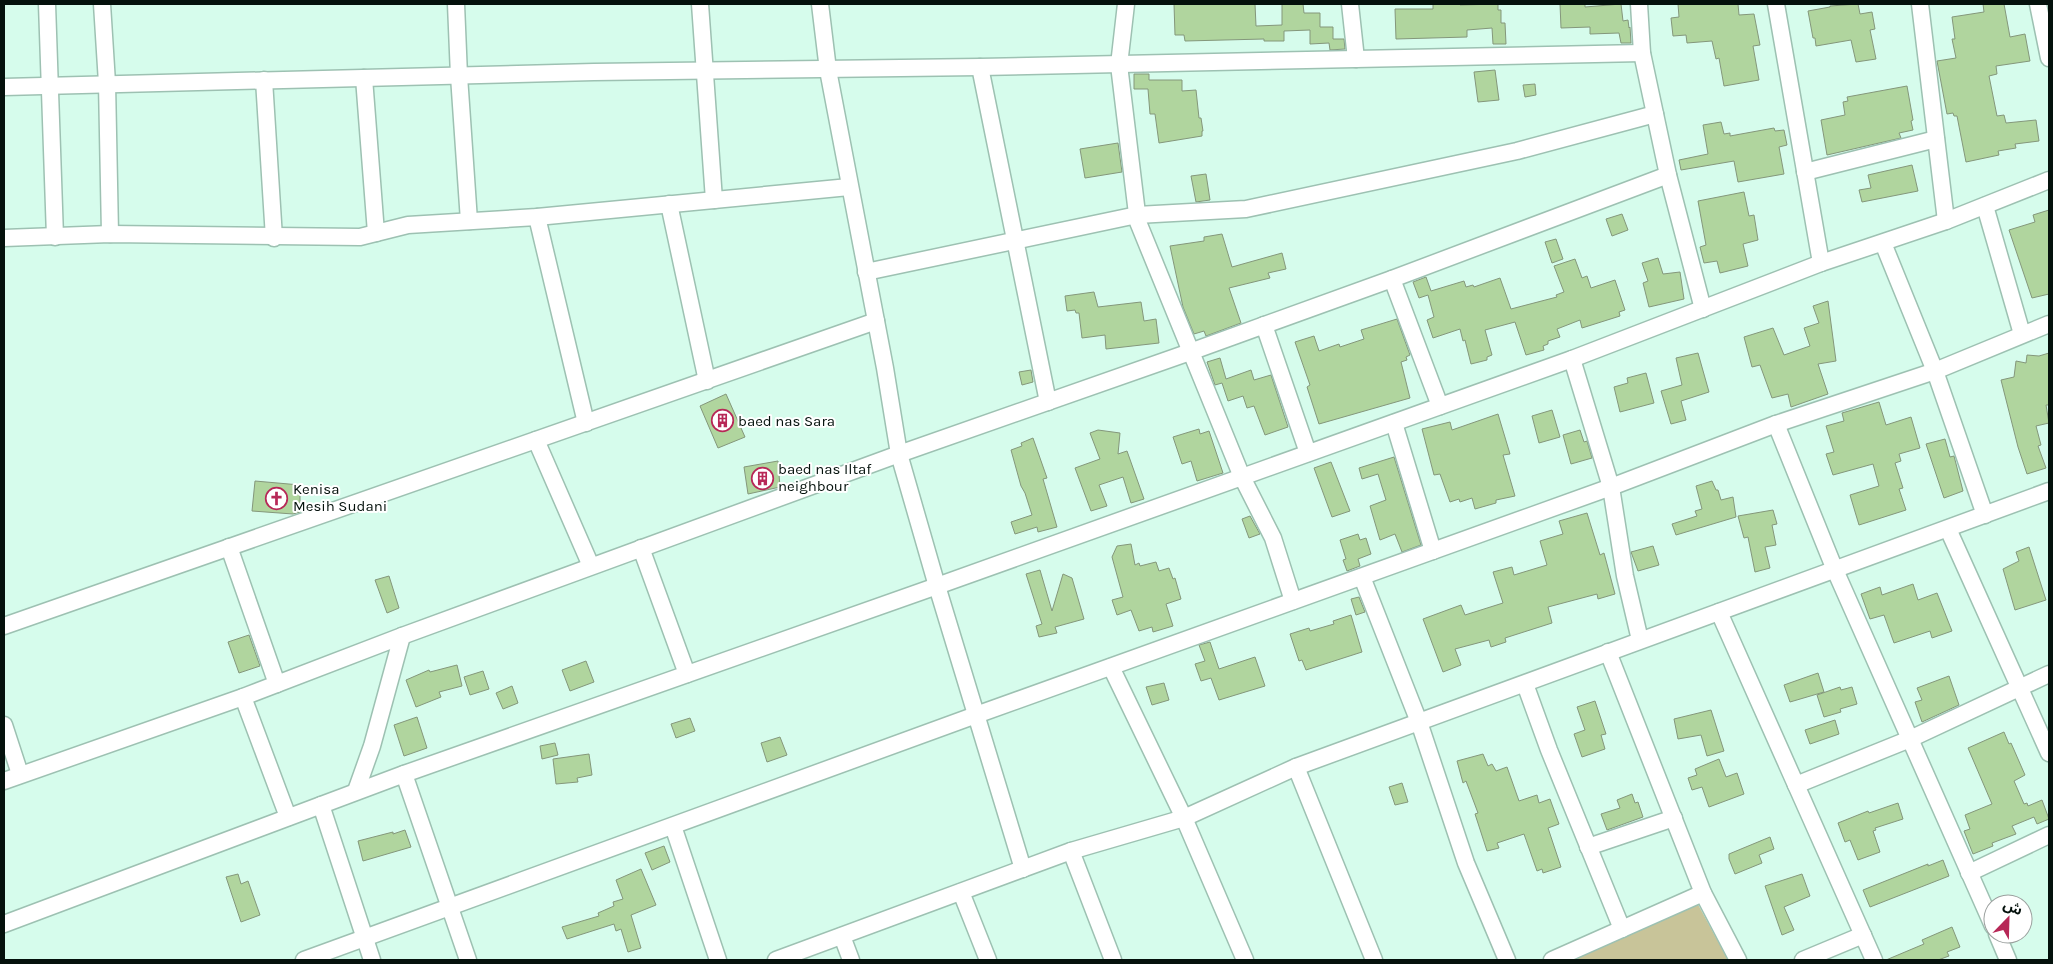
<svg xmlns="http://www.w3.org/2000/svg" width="2053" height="964" viewBox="0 0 2053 964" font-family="Karla,'Noto Sans Arabic',sans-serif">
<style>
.green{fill:#c8c499}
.building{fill:#b0d59e;stroke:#84977b}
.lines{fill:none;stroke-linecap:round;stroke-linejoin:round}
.street-casing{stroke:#9dc1b2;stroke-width:19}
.street{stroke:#fff;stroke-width:16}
.labels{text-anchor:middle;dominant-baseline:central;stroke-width:4;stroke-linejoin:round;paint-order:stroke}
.poi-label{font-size:15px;fill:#04110c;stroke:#fff;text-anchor:start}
</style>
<rect width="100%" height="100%" fill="#d6fcec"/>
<polygon class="green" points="1694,897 1728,960 1558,960"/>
<g class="building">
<polygon points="1174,4 1255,4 1256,26 1282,25 1282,4 1303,4 1304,13 1320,13 1320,27 1333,27 1333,39 1344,39 1345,49 1330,50 1329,43 1310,44 1310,30 1284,31 1284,41 1264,41 1264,39 1185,41 1184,35 1175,35"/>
<polygon points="1433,4 1460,4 1460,5 1498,4 1498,10 1501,10 1501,23 1505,23 1506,44 1493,44 1492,28 1467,30 1467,37 1396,39 1395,9 1433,9"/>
<polygon points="1560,4 1585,4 1585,7 1621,4 1623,21 1628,20 1629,28 1630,27 1631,43 1621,43 1619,33 1590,34 1590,27 1561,28"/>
<polygon points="1678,4 1738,4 1739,15 1754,14 1760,45 1753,46 1759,80 1724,86 1719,58 1716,59 1712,41 1687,43 1686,35 1673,36 1671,18 1679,17"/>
<polygon points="1858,4 1860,14 1872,12 1875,29 1870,30 1876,59 1856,62 1851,40 1816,46 1815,38 1813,38 1808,11 1830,7 1830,6"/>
<polygon points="1983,4 2004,4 2010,37 2025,34 2030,61 1996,66 1997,74 1989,76 1997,116 2004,115 2006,123 2036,120 2039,141 2015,144 2016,148 1998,151 1999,155 1966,162 1957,116 1954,116 1953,113 1947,114 1937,61 1956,58 1952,39 1955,39 1952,17 1984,12"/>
<polygon points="1495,70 1499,100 1478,102 1474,72"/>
<polygon points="1134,74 1149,74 1149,80 1182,80 1182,91 1196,90 1199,118 1201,118 1203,131 1202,131 1202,136 1159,143 1155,114 1150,114 1148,89 1134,89"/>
<polygon points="1535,84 1536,95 1525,97 1523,85"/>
<polygon points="1907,86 1913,120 1911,121 1913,130 1899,133 1901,138 1827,155 1821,120 1845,115 1843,102 1848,101 1847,97"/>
<polygon points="1721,122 1724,134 1730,133 1730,136 1774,128 1775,131 1784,130 1787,145 1779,147 1784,174 1738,182 1734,161 1681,170 1679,160 1708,154 1703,125"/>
<polygon points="1118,143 1122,172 1085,178 1080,149"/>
<polygon points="1912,165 1918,191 1862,202 1859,190 1871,188 1868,175"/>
<polygon points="1206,174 1210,200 1196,202 1191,176"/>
<polygon points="1744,192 1749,216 1754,215 1758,240 1743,244 1748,266 1720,273 1717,261 1704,263 1700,247 1706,245 1698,201"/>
<polygon points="2049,210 2049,294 2032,298 2009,230 2035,222 2033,215"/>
<polygon points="1622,214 1628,230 1612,236 1606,219"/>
<polygon points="1222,234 1232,267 1282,253 1286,269 1268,273 1270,278 1229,288 1241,323 1206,336 1204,331 1194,334 1183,307 1170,246 1204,241 1204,237"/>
<polygon points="1556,239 1563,259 1552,263 1545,242"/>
<polygon points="1658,258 1663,274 1680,272 1684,299 1649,307 1643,283 1648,281 1642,263"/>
<polygon points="1575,259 1582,278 1587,276 1591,288 1615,280 1625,310 1619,312 1620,316 1582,328 1580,320 1557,329 1560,337 1548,341 1548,344 1543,346 1544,350 1526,355 1515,322 1485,330 1492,355 1487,357 1487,360 1471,364 1465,340 1463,341 1460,329 1433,338 1427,320 1434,317 1428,295 1419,298 1413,282 1426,277 1431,291 1464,281 1466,287 1473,285 1474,287 1500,278 1511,309 1557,297 1556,295 1564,292 1554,266"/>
<polygon points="1094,292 1098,307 1141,302 1144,321 1156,319 1159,343 1106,349 1105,335 1082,338 1079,313 1076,313 1075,310 1067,311 1065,296"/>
<polygon points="1828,301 1836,361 1818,364 1828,394 1791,407 1788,394 1772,398 1760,365 1752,367 1744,337 1773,328 1784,355 1810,346 1804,328 1819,323 1813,306"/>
<polygon points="1397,319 1410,355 1406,357 1407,360 1401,362 1410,398 1319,424 1307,387 1310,385 1295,342 1314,336 1319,351 1339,344 1340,347 1364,339 1361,330"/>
<polygon points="1698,353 1709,392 1681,401 1686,420 1671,424 1661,391 1682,385 1676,358"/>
<polygon points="2049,353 2049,405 2046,405 2049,423 2036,426 2041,445 2038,446 2046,468 2027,474 2018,447 2001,380 2014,377 2016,361 2026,363 2027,355 2039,356"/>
<polygon points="1220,358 1226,379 1251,370 1254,380 1271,375 1288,427 1265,435 1254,406 1247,408 1243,396 1228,401 1222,383 1215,385 1207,362"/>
<polygon points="1031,370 1033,382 1022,385 1019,372"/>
<polygon points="1646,373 1654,403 1620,412 1614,387 1628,383 1627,378"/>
<polygon points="726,394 745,437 718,448 700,406"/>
<polygon points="1879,402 1886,425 1911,417 1920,448 1899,454 1901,461 1895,463 1903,488 1899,489 1906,510 1859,525 1850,495 1879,486 1873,464 1833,475 1826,454 1834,452 1826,426 1844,421 1842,413"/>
<polygon points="1552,410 1560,437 1539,443 1532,416"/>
<polygon points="1498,414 1510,454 1503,455 1515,496 1496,500 1496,503 1475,509 1472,498 1460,502 1459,499 1450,502 1440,474 1434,475 1422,429 1450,422 1452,430"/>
<polygon points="1199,429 1200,434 1209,431 1223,473 1197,481 1191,461 1182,464 1173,437"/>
<polygon points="1098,430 1120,433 1118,454 1127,451 1144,499 1131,503 1123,477 1099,485 1107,506 1091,511 1075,468 1100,459 1090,433"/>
<polygon points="1580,430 1584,442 1587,441 1592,458 1571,464 1563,435"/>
<polygon points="1033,438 1047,478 1043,479 1057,527 1038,532 1037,527 1015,534 1011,522 1032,515 1025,493 1021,486 1011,450 1022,446 1021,443"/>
<polygon points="1945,439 1950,457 1954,456 1963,491 1944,498 1926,444"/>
<polygon points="1394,457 1421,545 1402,552 1395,534 1380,540 1370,506 1386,500 1378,474 1362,479 1359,468"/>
<polygon points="778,461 780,487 748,494 744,467"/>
<polygon points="1331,462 1350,511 1332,517 1314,468"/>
<polygon points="255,481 300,485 300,512 293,514 252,511"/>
<polygon points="1712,481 1716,490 1718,490 1721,500 1733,497 1736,517 1676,535 1672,524 1697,516 1695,511 1702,509 1696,486"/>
<polygon points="1773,510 1777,524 1772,525 1776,545 1765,547 1770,568 1755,572 1748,537 1744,538 1738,516"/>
<polygon points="1587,513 1600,555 1604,553 1615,594 1598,599 1597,594 1548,607 1552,623 1505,638 1506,642 1491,647 1489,640 1455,649 1461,665 1443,672 1423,619 1461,605 1465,615 1503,603 1493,572 1512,567 1514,575 1547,565 1540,541 1563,534 1559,521"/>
<polygon points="1250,516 1260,534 1249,538 1242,519"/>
<polygon points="1358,534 1360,540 1366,538 1371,554 1358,559 1360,566 1347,571 1343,560 1346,559 1340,540"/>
<polygon points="1131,544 1135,565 1139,563 1140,566 1156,562 1159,571 1169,568 1173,579 1175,578 1181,599 1166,604 1173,626 1153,632 1152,627 1139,631 1131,610 1117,615 1112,600 1123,597 1112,557 1117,546"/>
<polygon points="1653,546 1659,565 1638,571 1631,552"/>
<polygon points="2029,547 2046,600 2015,610 2003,569 2019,561 2016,552"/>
<polygon points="1040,570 1052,611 1063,574 1072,578 1084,619 1055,627 1057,633 1039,637 1036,626 1042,624 1026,574"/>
<polygon points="389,576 399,608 387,613 375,580"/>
<polygon points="1913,584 1918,600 1937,593 1952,631 1932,638 1930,631 1894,643 1884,615 1870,619 1861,594 1880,587 1882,595"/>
<polygon points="1359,597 1365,612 1356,615 1351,599"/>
<polygon points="1351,615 1362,652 1306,670 1302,660 1299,661 1290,634 1309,628 1310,631 1334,624 1333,621"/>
<polygon points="249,635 260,666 239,673 228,642"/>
<polygon points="1210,642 1219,669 1255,657 1265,686 1219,700 1211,678 1201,681 1195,664 1205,661 1199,645"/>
<polygon points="586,661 594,682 570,691 562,670"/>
<polygon points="457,665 462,686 439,692 441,697 416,707 406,680 429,670 430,672"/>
<polygon points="483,671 489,689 470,695 464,677"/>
<polygon points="1818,673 1824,692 1790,702 1784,685"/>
<polygon points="1949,676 1959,705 1922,722 1915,702 1922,700 1917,688"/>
<polygon points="1164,683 1169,700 1152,705 1146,687"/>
<polygon points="512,686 518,703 503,709 496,693"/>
<polygon points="1840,687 1841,690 1852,687 1857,704 1840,709 1841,712 1824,717 1817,695"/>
<polygon points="1595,701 1606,734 1601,735 1605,749 1582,757 1574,734 1585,730 1577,707"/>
<polygon points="1711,710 1724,751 1707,756 1701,735 1678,739 1674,719"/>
<polygon points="417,717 427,748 404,756 394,725"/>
<polygon points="690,718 695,731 676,738 671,724"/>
<polygon points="1835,720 1839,734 1810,744 1805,730"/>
<polygon points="2004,732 2009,744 2011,743 2025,775 2014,781 2024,804 2027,803 2028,806 2042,800 2049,819 2037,824 2034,817 2012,826 2016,834 1992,843 1993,846 1973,854 1964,831 1970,829 1965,815 1992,804 1968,748"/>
<polygon points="780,737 787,755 767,762 761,743"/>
<polygon points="555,743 558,755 542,759 540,746"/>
<polygon points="589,754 592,775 577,778 578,782 556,784 553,759"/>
<polygon points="1483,754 1488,766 1492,764 1496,771 1507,767 1519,801 1537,795 1539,803 1550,799 1559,824 1548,828 1561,867 1543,873 1542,869 1537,871 1524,834 1497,843 1499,848 1487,851 1475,814 1478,813 1466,781 1463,783 1457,761"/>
<polygon points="1719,759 1726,777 1737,773 1744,794 1709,807 1702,787 1692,790 1688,778 1697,775 1695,769"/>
<polygon points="1402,783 1408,802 1395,805 1389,787"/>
<polygon points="1632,794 1635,803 1638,802 1643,817 1607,830 1601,814 1620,808 1617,800"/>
<polygon points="1898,803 1903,819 1875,828 1876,830 1873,831 1880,852 1858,860 1850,840 1845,842 1838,823 1868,811 1869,813"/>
<polygon points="405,830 411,847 363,861 358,841 393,832 393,834"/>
<polygon points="1770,837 1774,849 1759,855 1762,863 1735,874 1729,859 1729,854"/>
<polygon points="664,846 670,862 652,870 645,853"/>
<polygon points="1943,860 1949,876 1870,907 1863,890 1928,864 1928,866"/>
<polygon points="641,869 656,905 631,915 641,948 628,952 621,929 616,931 614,924 567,939 562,927 599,916 598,913 614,906 613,902 623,899 616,880"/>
<polygon points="238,874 241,884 248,881 260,915 241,922 226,877"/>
<polygon points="1802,874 1810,896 1784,907 1794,930 1782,935 1765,886"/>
<polygon points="1952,927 1960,947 1947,952 1949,956 1938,960 1886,960 1924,944 1922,940"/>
</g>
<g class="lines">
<defs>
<g id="street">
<polyline points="47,4 55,237"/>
<polyline points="102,4 107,83 110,234"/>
<polyline points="456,4 459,76 469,221"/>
<polyline points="700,4 714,200"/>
<polyline points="820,4 828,70 885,368 899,454 937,586 1023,869"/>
<polyline points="1126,4 1119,65 1138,222 1242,477 1273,538 1293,601"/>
<polyline points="1350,4 1356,59"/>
<polyline points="1639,4 1642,53 1668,175 1703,309"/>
<polyline points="1776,4 1821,263"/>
<polyline points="1920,4 1946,221"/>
<polyline points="2038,4 2049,58"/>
<polyline points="980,67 1048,402"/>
<polyline points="364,78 376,233"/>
<polyline points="264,80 274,238"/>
<polyline points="4,87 594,72 980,67 1642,53"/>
<polyline points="1805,172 1936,139"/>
<polyline points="669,204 707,381"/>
<polyline points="1985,206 2022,334"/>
<polyline points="537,217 586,423"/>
<polyline points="4,238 110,234 360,237 408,225 537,217 849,187"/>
<polyline points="1883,243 1935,371 1985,515"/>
<polyline points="866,272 1137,215 1246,209 1517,151 1655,114"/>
<polyline points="1392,279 1440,406"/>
<polyline points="1264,325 1308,453"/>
<polyline points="1572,359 1611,487 1625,576 1640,640"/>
<polyline points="1394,423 1433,551"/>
<polyline points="1776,424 1835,570 1993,926"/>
<polyline points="536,440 591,566"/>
<polyline points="1948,529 2049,753"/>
<polyline points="229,547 277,684"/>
<polyline points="641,548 687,674"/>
<polyline points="1362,577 1419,722 1466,863 1507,960"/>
<polyline points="1719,612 1874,960"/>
<polyline points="4,626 876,321"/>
<polyline points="1608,652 1703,893 1738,960"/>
<polyline points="1111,667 1184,818 1245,960"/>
<polyline points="1525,684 1549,750 1622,929"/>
<polyline points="243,697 288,817"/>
<polyline points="4,725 20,774"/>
<polyline points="1296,767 1374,960"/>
<polyline points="404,774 468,960"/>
<polyline points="4,781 243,697 402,636 899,454 1190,352 1392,279 1668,175"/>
<polyline points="1796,785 1910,739 2049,674"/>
<polyline points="356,791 372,746 402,636"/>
<polyline points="321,805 372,960"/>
<polyline points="673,826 718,960"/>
<polyline points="1588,847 1674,818"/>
<polyline points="1071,851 1113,960"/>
<polyline points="1969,873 2049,835"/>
<polyline points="961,892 988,960"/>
<polyline points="4,924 404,774 937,586 1572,359 1821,263 1946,221 2049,180"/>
<polyline points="1997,934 2008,960"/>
<polyline points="842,936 851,960"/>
<polyline points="304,960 976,715 1611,487 1776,424 1935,371 2049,324"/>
<polyline points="776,960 1071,851 1184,818 1296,767 2049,491"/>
<polyline points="1552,960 1703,893"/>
<polyline points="1803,960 1863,935"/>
</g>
</defs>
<use href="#street" class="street-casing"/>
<use href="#street" class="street"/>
</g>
<defs>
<symbol id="building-ring" viewBox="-11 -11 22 22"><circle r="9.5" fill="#fff" stroke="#b72857" stroke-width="1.5"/><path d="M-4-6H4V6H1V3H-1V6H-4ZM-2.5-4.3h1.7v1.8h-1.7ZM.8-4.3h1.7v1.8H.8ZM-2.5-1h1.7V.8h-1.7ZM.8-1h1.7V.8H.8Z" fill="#b72857"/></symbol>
<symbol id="church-ring" viewBox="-11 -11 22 22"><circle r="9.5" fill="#fff" stroke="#b72857" stroke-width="1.5"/><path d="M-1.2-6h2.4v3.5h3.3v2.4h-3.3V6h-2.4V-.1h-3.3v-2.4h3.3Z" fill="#b72857"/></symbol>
</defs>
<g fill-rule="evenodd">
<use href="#building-ring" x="710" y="408" width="25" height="25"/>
<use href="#building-ring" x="750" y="466" width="25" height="25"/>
<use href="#church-ring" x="264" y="486" width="25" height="25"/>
</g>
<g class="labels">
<g class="poi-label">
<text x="738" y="421">baed nas Sara</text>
<text x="778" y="469">baed nas Iltaf<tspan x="778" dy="17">neighbour</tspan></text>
<text x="293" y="489">Kenisa<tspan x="293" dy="17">Mesih Sudani</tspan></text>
</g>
</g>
<rect width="2053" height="964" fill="none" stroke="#04110c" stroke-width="10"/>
<g transform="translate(2008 919) rotate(23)"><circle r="24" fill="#ffffff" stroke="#9ba09e"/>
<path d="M0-4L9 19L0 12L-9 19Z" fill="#b72857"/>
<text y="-8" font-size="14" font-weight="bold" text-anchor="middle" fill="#04110c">ش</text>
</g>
</svg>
